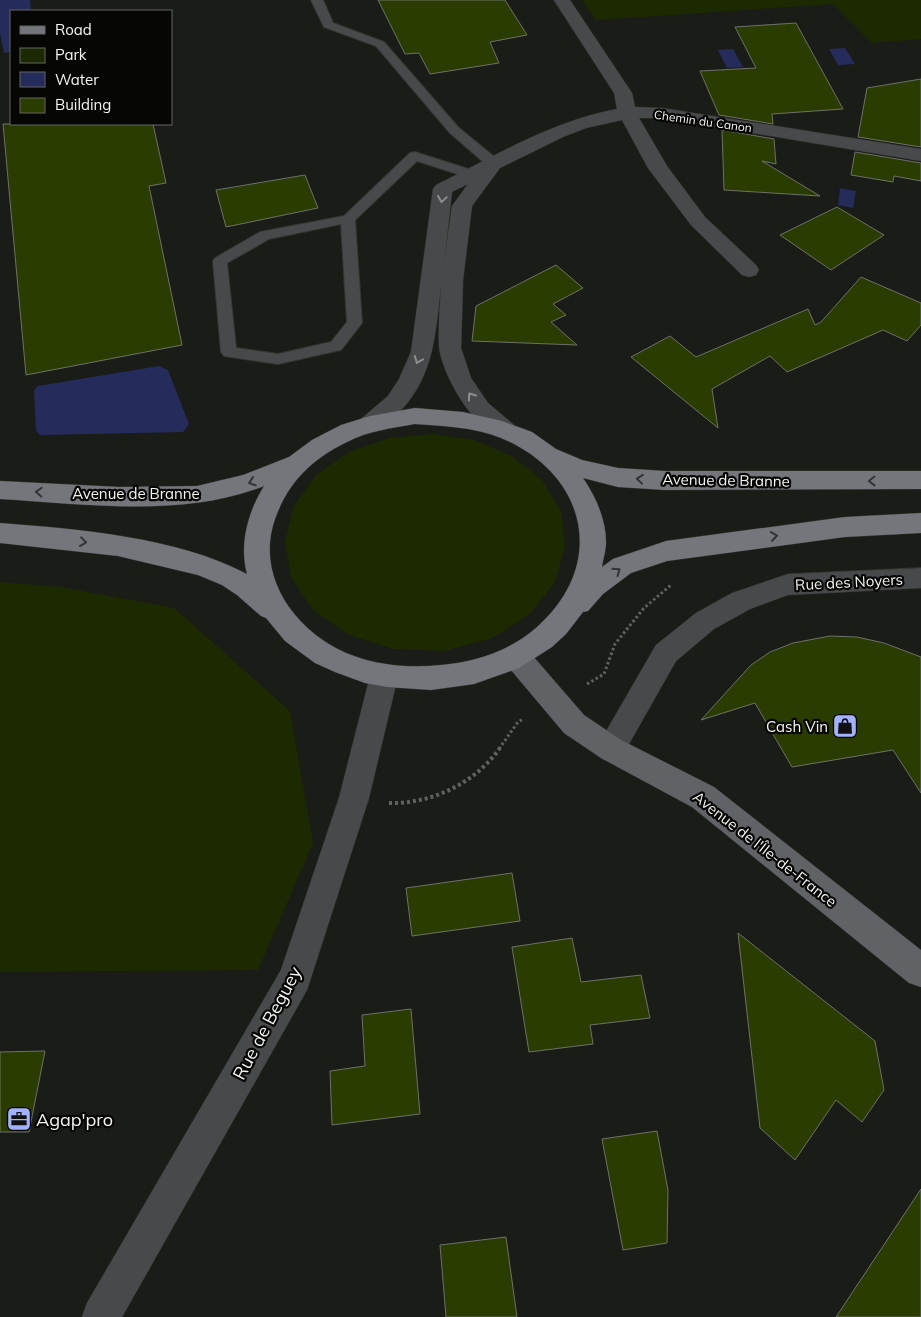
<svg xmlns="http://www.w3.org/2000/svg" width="921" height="1317" viewBox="0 0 921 1317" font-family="Mulish,sans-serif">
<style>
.green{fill:#1d2a01}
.water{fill:#252b5b}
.building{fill:#2a3c00;stroke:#6e706b}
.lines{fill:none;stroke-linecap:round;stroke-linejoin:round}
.lane-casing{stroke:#343631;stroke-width:2}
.street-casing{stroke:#343631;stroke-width:1}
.secondary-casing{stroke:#343631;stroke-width:1}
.primary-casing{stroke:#343631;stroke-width:1}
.path-far1{stroke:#61625e;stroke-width:3;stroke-dasharray:2.5 2.5;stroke-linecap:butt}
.path{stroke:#61625e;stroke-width:4;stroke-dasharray:3 3;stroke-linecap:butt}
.lane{fill:#48494b;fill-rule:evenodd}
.street{fill:#48494b;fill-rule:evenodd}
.secondary{fill:#616266;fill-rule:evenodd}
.primary{fill:#75767b;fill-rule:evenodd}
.oneway{stroke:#8d8e8e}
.oneway2{stroke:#323334}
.labels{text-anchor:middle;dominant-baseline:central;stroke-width:4.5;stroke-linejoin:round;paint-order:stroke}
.far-street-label{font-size:12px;fill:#f4f5f2;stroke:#060605}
.street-label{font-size:15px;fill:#f4f5f2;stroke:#060605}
.poi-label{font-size:15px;fill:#f4f5f2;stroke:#060605;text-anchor:end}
.near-street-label{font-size:18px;fill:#f4f5f2;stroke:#060605}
.near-poi-label{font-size:18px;fill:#f4f5f2;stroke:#060605;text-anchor:start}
</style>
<rect width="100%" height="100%" fill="#1a1c17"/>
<g class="green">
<polygon points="582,0 921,0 921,39 872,43 833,4 596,20"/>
<polygon points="432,434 474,440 512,456 542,480 561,511 565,546 555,582 530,614 492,638 444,651 394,649 349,635 313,610 291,577 285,541 294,506 316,475 349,452 389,438"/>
<polygon points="0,582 61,587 174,608 290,711 313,843 258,970 0,972"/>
</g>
<g class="water">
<polygon points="0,0 30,0 31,11 11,11 11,52 4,53 0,33"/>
<polygon points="845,48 855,64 838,65 829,49"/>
<polygon points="733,49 743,67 727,68 718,50"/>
<polygon points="840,188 856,191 853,208 838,205"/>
<polygon points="159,366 168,370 189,424 183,432 40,435 36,431 34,391 38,386"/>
</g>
<g class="building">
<polygon points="378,0 505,0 527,35 490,42 499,63 430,74 419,53 405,54"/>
<polygon points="796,23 843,109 772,114 773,124 719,115 700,71 756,68 735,27"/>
<polygon points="921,79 921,147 858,137 867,88"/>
<polygon points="3,124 153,124 166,183 149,186 182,345 26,375"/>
<polygon points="722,130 774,139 776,164 762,161 820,196 724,190"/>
<polygon points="855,152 921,163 921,181 894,176 893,182 851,175"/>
<polygon points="305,175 318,208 226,227 216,190"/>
<polygon points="837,207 884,235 831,270 780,235"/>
<polygon points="556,265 583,288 553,304 566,315 551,322 577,345 472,341 476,306"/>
<polygon points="861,277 921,303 921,325 907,341 883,330 787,372 770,356 712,389 718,428 631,357 670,336 696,357 808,309 815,325 821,322"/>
<polygon points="830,636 857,637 884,643 921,657 921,793 893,750 792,767 755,703 701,720 751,665 770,652 793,643"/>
<polygon points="512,873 520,921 412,936 406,888"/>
<polygon points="738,933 875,1041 884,1090 862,1122 836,1100 795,1160 760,1128"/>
<polygon points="572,938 581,982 641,975 650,1018 590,1025 593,1044 529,1052 512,947"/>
<polygon points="411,1009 420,1114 332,1125 330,1071 365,1066 362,1015"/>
<polygon points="45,1051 29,1132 0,1132 0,1052"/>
<polygon points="657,1131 668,1190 667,1243 623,1250 602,1139"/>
<polygon points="921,1189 921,1317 836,1317"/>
<polygon points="506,1237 517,1317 446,1317 440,1245"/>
</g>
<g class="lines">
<defs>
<g id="lane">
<polygon points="311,0 323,0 333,23 384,42 458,127 498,160 500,163 498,166 488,166 450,133 376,46 324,27"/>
<path d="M415 152 478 172 480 175 473 179 417 161 355 220 362 323 341 350 336 351 278 364 224 356 221 352 213 261 215 258 260 232 344 216 410 153ZM341 224 347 322 331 342 278 354 236 348 227 263 269 239Z"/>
</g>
<g id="street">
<path d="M554 0H570L632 93 635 107 662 108 921 149V161L662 118H639L667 166 705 217 756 265 759 270 756 275 749 277 742 275 691 225 648 168 622 120 586 128 563 137 500 168 472 206 463 280 461 348 471 378 488 403 513 424 517 430 513 436C481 446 441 374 439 346 438 326 440 305 441 285 435 337 434 382 392 419 382 427 375 434 362 430L358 424 362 418 388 396 399 379 411 352 433 189 436 185C495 156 552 121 617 109L614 93ZM468 184 452 206 444 263 452 192Z"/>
<polygon points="921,568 921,588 788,595 750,609 714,629 676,661 621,758 611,762 601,758 596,749 601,740 656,645 696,613 732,593 788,574"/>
<polygon points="384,664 394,668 398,676 369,798 307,990 122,1317 82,1317 87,1303 281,970 339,798 370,676 374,668"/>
</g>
<polygon id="secondary" points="516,645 526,648 584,715 621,740 714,787 921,950 921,987 909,983 692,807 601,758 564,733 506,664 502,656 506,648"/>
<path id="primary" d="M415 408 463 412 502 421 532 432 556 449 582 460 618 468 665 471H921V489L665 490 618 487 583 478C596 497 606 520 606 542 606 551 603 559 602 567L613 559 666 541 845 517 921 513V533L845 537 667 561 631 573 603 594 588 611 583 612 566 634 552 647 519 668 474 684 431 690 387 687 365 683 335 672 315 663 285 641 266 618 261 616 237 595 222 585 198 575 118 556 0 543V523C78 529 177 537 247 574 239 544 248 512 264 486 183 518 86 504 0 499V481L119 487 197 486 243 475 289 457 312 440 341 425 370 416ZM415 424C444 426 474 427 501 438 587 474 608 564 537 627 510 651 476 662 441 665 412 668 381 666 354 656 299 636 254 579 275 519 288 482 312 459 347 442 368 431 392 428 415 424Z"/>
</defs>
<use href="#lane" class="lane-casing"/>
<use href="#street" class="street-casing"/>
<use href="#secondary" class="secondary-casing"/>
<use href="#primary" class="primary-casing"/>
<g class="path-far1">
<polyline points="587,684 604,674 615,644 644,608 671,585"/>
<polyline points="499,749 518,722 523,719"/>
</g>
<path class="path" d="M389 803C432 804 475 783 500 748"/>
<use href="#lane" class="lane"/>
<use href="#street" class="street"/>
<use href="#secondary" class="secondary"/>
<use href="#primary" class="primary"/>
</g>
<defs><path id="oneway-chevron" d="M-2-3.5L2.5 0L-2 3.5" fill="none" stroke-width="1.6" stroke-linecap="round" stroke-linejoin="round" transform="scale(1.25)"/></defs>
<g class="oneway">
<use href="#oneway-chevron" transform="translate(442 199) rotate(98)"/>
<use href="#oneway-chevron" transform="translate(418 360) rotate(112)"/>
<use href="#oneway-chevron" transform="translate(471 396) rotate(-126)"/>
</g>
<g class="oneway2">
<use href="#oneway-chevron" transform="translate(640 479) rotate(-174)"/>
<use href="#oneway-chevron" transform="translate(872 481) rotate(179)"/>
<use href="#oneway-chevron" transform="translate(252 482) rotate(162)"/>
<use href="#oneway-chevron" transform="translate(39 492) rotate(-177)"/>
<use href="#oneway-chevron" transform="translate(774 536) rotate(-8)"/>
<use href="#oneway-chevron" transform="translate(83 542) rotate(7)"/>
<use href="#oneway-chevron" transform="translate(617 571) rotate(-35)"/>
</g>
<defs>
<symbol id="shop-square" viewBox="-11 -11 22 22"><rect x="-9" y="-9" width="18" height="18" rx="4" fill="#a3b2fd" stroke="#060605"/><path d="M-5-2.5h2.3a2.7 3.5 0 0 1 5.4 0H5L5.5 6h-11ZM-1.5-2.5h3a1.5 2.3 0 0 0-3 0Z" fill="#111"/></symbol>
<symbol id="office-square" viewBox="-11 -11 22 22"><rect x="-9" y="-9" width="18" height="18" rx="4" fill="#a3b2fd" stroke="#060605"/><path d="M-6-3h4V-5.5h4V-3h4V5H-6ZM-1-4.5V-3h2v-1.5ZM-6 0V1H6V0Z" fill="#111"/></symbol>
</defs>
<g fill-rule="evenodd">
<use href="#shop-square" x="831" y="712" width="28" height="28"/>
<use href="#office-square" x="5" y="1105" width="28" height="28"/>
</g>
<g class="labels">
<g class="far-street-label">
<text transform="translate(703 121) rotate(8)">Chemin du Canon</text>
</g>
<g class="street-label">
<text transform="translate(726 480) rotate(1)">Avenue de Branne</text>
<text x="136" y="493">Avenue de Branne</text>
<text transform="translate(849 582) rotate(-3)">Rue des Noyers</text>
<text transform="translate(765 849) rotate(38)">Avenue de l'Île-de-France</text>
</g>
<g class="poi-label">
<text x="828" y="726">Cash Vin</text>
</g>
<g class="near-street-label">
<text transform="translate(267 1023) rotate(-62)">Rue de Beguey</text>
</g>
<g class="near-poi-label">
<text x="36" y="1119">Agap'pro</text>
</g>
</g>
<rect x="10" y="10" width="162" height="115" fill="#060605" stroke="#656664"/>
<rect x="20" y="26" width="25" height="8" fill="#75767b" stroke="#656664"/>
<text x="55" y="35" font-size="15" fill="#f4f5f2">Road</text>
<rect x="20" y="48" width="25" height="15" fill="#1d2a01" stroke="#656664"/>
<text x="55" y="60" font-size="15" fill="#f4f5f2">Park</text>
<rect x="20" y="72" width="25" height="15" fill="#252b5b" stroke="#656664"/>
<text x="55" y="85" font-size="15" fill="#f4f5f2">Water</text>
<rect x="20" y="98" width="25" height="15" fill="#2a3c00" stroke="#656664"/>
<text x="55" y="110" font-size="15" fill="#f4f5f2">Building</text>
</svg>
